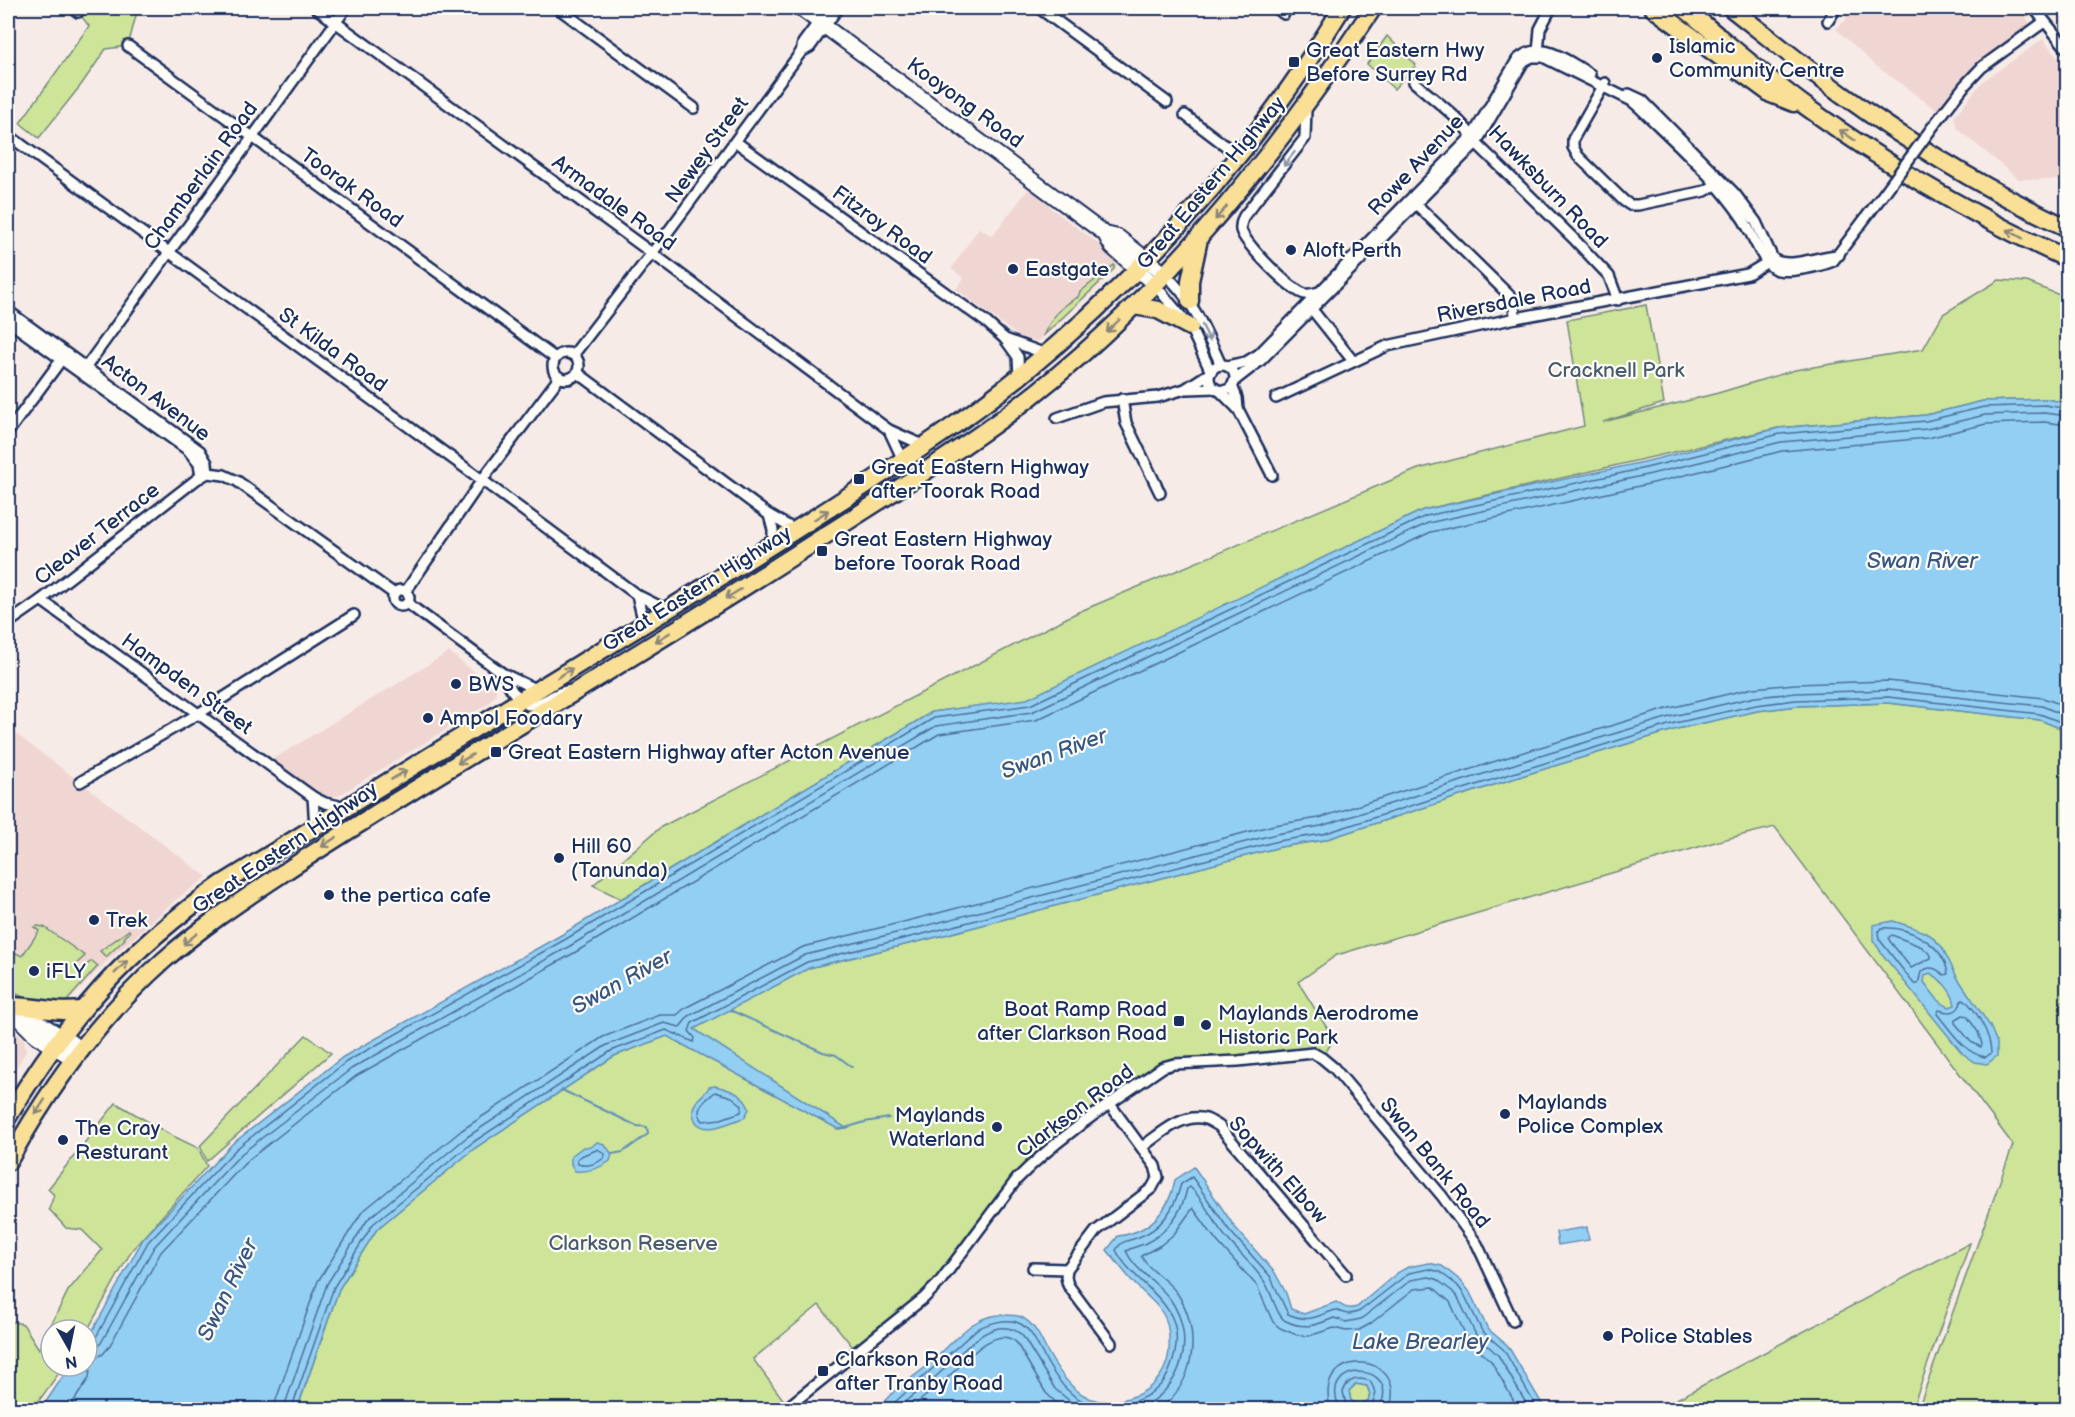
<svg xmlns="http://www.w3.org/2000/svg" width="2075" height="1417" viewBox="0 0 2075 1417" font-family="'Balsamiq Sans',sans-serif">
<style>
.built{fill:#f0d6d3}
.green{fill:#cde499;stroke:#748a7c;stroke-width:1.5}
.water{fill:#93cff3;stroke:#638fb7;stroke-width:1.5;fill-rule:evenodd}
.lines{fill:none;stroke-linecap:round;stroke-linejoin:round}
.shore{stroke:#4b6f9a;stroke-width:1.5}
.stream{stroke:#638fb7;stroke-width:2}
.street-casing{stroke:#1b2f5e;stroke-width:14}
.secondary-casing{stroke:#1b2f5e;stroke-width:18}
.highway-casing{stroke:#1b2f5e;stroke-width:21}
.street{stroke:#fdfcf7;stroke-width:9}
.secondary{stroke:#fdfcf7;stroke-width:14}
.highway{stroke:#fadf96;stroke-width:16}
.street-bridge-casing{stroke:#1b2f5e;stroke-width:14;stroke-linecap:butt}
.street-bridge{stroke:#fdfcf7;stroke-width:9}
.oneway{stroke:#8a877a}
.oneway2{stroke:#8c96aa}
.poi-dot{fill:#1b2f5e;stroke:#fdfcf7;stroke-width:2}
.labels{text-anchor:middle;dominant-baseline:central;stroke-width:4.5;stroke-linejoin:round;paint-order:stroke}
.poi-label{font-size:21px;fill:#1b2f5e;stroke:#fdfcf7;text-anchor:start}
.street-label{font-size:21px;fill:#1b2f5e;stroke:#fdfcf7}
.park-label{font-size:21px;fill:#485c6d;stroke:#fdfcf7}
.water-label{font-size:22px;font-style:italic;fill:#395783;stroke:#fdfcf7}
</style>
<rect width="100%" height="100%" fill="#f7ebe7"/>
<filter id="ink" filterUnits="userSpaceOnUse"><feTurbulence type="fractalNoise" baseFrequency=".0167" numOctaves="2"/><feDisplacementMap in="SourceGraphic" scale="12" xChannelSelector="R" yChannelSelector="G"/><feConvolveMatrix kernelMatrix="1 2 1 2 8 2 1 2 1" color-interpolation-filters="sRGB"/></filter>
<g filter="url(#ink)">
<g class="built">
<polygon points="1847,8 2019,8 2030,23 2016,37 1986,56 1975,66 1938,111 1875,65 1836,29 1846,20"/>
<polygon points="2043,39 2067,68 2067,173 2058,180 2018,179 1958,129 1954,117 1982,82"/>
<polygon points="1030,187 1045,200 1052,209 1104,248 1117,265 1115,270 1078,306 1039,341 1030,340 1017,335 956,289 964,278 951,269 979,228 992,236"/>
<polygon points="449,652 496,689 496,695 488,704 338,796 325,796 270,761"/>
<polygon points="8,728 207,877 177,899 102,966 66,1004 21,999 8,991"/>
<polygon points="8,1027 24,1039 26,1051 8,1081"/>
</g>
<g class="green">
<polygon points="91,8 138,8 128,46 106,49 81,85 39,138 20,123 89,26 78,12"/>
<polygon points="1387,36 1416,65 1394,89 1367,64"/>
<path d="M1114 265V269L1043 336C1051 318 1061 306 1078 297L1080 292Z"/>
<polygon points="1999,280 2027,282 2067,298 2067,403 2046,399 1983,401 1926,415 1778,428 1423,510 1027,700 932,712 621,899 593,885 661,827 1076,613 1418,469 1584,426 1567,320 1646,305 1664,403 1603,422 1718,393 1795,370 1923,349 1943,314"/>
<polygon points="1888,703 2040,720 2067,731 2067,1409 1918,1409 2013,1145 1775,827 1722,840 1337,955 1298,982 1334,1039 1322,1058 1313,1053 1173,1062 1031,1161 938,1283 856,1351 819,1305 753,1359 788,1406 784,1409 297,1410 339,1289 377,1229 475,1148 614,1056 667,1036 838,1129 845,1128 693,1029 809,968 929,939 1280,847 1324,840 1531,773 1677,729 1757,711 1797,706"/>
<path d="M38 926 44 927 85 956 74 966 78 971 92 961 98 966 66 1002C50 1010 22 998 8 989V966L16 953 22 956 39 931 34 927Z"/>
<polygon points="129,930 130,932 124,938 125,939 106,957 100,951"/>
<polygon points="306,1035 331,1053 207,1161 200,1146"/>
<polygon points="116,1103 169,1134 198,1148 207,1166 132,1250 87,1331 87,1330 51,1330 51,1366 64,1366 33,1409 8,1409 8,1321 23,1324 39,1349 68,1291 102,1250 82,1230 66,1228 49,1209 54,1195 48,1189"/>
<polygon points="1970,1243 1912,1409 1658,1409"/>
<polygon points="1356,1384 1367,1386 1370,1394 1368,1401 1359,1404 1351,1401 1349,1391"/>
</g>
<g class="water">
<polygon points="2046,399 2067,403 2067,731 2040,720 1888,703 1797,706 1757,711 1677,729 1531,773 1324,840 1280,847 929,939 809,968 694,1029 846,1128 838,1129 667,1036 614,1056 475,1148 377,1229 339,1289 297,1409 41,1409 70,1366 87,1366 87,1341 143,1239 232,1144 343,1057 563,934 932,712 1027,699 1423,510 1648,461 1779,428 1926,415 1983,401"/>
<path d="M1893 921 1912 927 1930 935 1942 947 1957 977 1990 1026 1997 1043V1056L1987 1064 1975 1062 1962 1053 1883 955 1873 940V925ZM1930 973C1941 979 1953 992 1955 1005L1949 1007C1937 1002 1932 992 1924 982L1925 976Z"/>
<path d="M715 1086C730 1090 744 1093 749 1109L744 1118C731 1121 707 1136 696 1122 694 1118 692 1113 693 1109 695 1099 705 1095 709 1087Z"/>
<path d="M597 1142 604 1144 612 1154 610 1161C599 1169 589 1172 575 1171L571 1164V1156L583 1147H591Z"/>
<path d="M1194 1167 1234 1226 1275 1273 1286 1293 1291 1309 1304 1314 1336 1302C1344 1307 1348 1310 1357 1307L1397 1273 1408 1267 1429 1263 1442 1266 1461 1281 1469 1291 1488 1329 1508 1346 1545 1409H878C892 1389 915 1377 933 1361 946 1349 958 1334 973 1324 982 1318 993 1315 1003 1315 1008 1315 1017 1315 1021 1317 1034 1323 1040 1337 1046 1349 1061 1377 1081 1407 1117 1401 1133 1398 1147 1392 1157 1380 1169 1366 1171 1346 1168 1328 1165 1307 1146 1297 1133 1282 1124 1272 1116 1261 1107 1250L1118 1236C1150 1232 1169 1211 1175 1180ZM1356 1384 1367 1386 1370 1394 1368 1401 1359 1404 1351 1401 1349 1391Z"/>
<polygon points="1587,1227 1589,1240 1558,1245 1556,1232"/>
</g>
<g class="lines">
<g class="shore">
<path d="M1881 928C1909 926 1944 944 1948 974L1944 975C1936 968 1930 965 1921 972L1918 984H1914L1879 939 1878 932Z"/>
<polygon points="1892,935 1922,947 1931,955 1931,958 1911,968 1889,940 1889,937"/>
<path d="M1964 999C1977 1011 1991 1035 1991 1053L1986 1057C1965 1055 1950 1029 1937 1014L1939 1010C1949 1013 1959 1014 1961 1001Z"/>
<polygon points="1963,1015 1967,1016 1978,1032 1982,1044 1981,1047 1971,1042 1955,1023 1955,1020"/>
<path d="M715 1092 732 1097 742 1105 741 1112 721 1119 703 1121C692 1108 706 1100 715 1092Z"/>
<path d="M598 1149 605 1154 604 1158C596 1164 587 1167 578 1164L577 1159C584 1153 591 1153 598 1149Z"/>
<polyline points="87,1342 95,1339 148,1242 236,1149 346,1062 566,939 934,718 1030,705 1426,516 1650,467 1780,434 1926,421 1984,407 2045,405 2068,409"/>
<polyline points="87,1350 95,1348 101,1343 154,1247 241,1154 351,1069 570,946 936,726 1032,712 1428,523 1651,474 1781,442 1927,429 1985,415 2044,413 2068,416"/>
<polyline points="68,1410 89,1378 91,1360 103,1354 109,1347 161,1252 247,1161 356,1076 574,953 939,734 1036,720 1431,532 1653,483 1782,451 1928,438 1986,424 2044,422 2068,425"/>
<polyline points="274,1410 276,1400 318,1281 362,1212 462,1130 603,1037 660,1015 677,1015 685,1008 803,947 923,917 1274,825 1319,818 1524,752 1670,708 1753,688 1795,684 1888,681 2043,698 2068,707"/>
<polyline points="283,1410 327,1284 368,1219 467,1137 607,1045 664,1023 680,1027 689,1016 805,955 925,926 1276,834 1321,826 1527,760 1673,716 1755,697 1796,693 1888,690 2042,706 2068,717"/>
<polyline points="291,1410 334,1287 373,1224 472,1143 611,1051 666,1030 694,1042 695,1038 689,1031 692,1023 807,962 927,933 1278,841 1323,834 1529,768 1675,723 1756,705 1796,700 1888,697 2040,714 2068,725"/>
<path d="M886 1410 977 1329C989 1323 1008 1317 1021 1324 1032 1331 1036 1342 1042 1353 1061 1390 1084 1417 1130 1403 1148 1397 1164 1387 1170 1369 1176 1354 1179 1336 1173 1320 1163 1293 1129 1277 1116 1250 1122 1239 1128 1242 1139 1237 1163 1228 1175 1207 1181 1184L1192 1177 1229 1230 1270 1276 1288 1314C1309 1323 1315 1317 1335 1310 1345 1314 1350 1316 1360 1311L1409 1273 1429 1269 1440 1272 1457 1285 1464 1294 1482 1331 1504 1350 1538 1410"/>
<path d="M895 1410C910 1397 927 1385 942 1371 962 1353 993 1311 1022 1335L1055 1389 1081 1410"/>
<path d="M909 1410C921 1399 934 1390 946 1379 962 1366 993 1323 1016 1342L1046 1393 1064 1410"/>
<path d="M1136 1410C1182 1392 1198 1339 1170 1299 1157 1281 1135 1271 1126 1251 1131 1248 1138 1246 1144 1244 1166 1234 1182 1213 1187 1189L1190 1187C1204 1199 1212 1221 1225 1236 1237 1251 1253 1265 1264 1281 1272 1292 1276 1316 1286 1321 1304 1330 1317 1325 1334 1318L1346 1322 1361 1319 1411 1280 1429 1277 1436 1279 1452 1291 1458 1298 1476 1335 1498 1355 1530 1410"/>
<path d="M1158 1410C1196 1384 1202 1330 1177 1293 1167 1279 1149 1271 1141 1256L1161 1245 1174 1234 1193 1208 1216 1240 1257 1286 1273 1322 1280 1328 1297 1335 1309 1336 1334 1328 1346 1331 1359 1330 1370 1324 1414 1289 1433 1287 1450 1302 1468 1340 1491 1361 1519 1410"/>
<path d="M1331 1410C1310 1345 1411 1349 1389 1410"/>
<path d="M1341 1410C1313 1359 1407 1360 1378 1410"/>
<path d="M1356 1410 1346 1404 1343 1392C1348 1378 1358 1377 1370 1381L1376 1393 1372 1405 1362 1410"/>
</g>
<g class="stream">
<polyline points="730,1010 823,1052 836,1055 852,1067"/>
<polyline points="562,1090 637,1126 647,1127 648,1134 623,1152 612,1154"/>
<polyline points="845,1128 865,1122 889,1118"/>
</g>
<defs>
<g id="street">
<polyline points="72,8 78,12"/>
<polyline points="316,8 660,259 889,430 925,446"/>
<polyline points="558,8 694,108"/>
<polyline points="1039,8 1167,102"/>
<polyline points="1275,8 1284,14"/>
<polyline points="2034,8 2068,50"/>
<polyline points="1828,21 1836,8"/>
<polyline points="128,46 555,358"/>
<polyline points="801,52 810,47 838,8"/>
<polyline points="1538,53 1540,29 1551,8"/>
<path d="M1414 82C1433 99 1465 121 1476 143L1573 238 1609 276 1618 300"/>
<polyline points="1605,83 1573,139 1573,147 1578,156 1624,201 1630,205 1638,205 1705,191 1721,182"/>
<polyline points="1629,94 1642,100 1735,194 1756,222 1773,259"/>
<path d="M1306 109 1305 138 1244 216C1242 221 1240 224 1241 230 1244 243 1291 291 1305 294 1310 295 1315 293 1319 292"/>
<polyline points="1185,115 1239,156"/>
<polyline points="1934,125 1965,85 1982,67 2044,22"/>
<polyline points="8,135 482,480 637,595 667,610"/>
<polyline points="736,142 986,322 1005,339 1018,357 1019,376"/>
<polyline points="1413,201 1512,298 1516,318"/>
<path d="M1773 259C1789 270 1820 255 1839 255"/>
<path d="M1165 274C1194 301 1205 330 1221 365"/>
<polyline points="1155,285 1190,327 1211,372"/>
<polyline points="1310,307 1353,361"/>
<polyline points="8,311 200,451 207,463 208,473"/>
<polyline points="8,321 188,450 199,464 201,477"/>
<polyline points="1005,339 1046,354"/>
<circle cx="566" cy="366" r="13"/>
<polyline points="574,354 659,244 801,52 803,43 829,8"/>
<circle cx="1222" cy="378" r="13"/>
<path d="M1227 366 1246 362 1259 354 1473 135 1517 60C1542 38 1565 60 1590 74"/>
<polyline points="86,367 346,8"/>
<polyline points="578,373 769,515 797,531"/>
<path d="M1234 381 1260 361 1476 143 1524 61 1532 57H1543L1632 101 1640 108C1676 143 1715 177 1743 219 1751 231 1763 264 1775 269 1787 274 1821 266 1833 261L1885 192"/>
<polyline points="1232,386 1237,398 1238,409 1272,475"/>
<polyline points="1188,389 1215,388"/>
<polyline points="1219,390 1238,409"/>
<polyline points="1276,398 1387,346 1516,318 1748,274 1771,260"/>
<polyline points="1122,399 1126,423 1160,493"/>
<polyline points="1057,418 1103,402 1158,397 1185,389 1210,373"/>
<polyline points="889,430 903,460"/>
<polyline points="8,432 64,356"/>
<polyline points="208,473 224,475 237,481 393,593"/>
<polyline points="769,515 773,530 773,545"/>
<circle cx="401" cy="598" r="8"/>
<polyline points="406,591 482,480 559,378"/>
<polyline points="637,595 644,624"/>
<polyline points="41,600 313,797 325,803 345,807"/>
<polyline points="407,603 502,673 537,690"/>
<polyline points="8,623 41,600 197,479 206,474"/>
<path d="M503 675 513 692 528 705C546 705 553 691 573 690"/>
<polyline points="80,782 198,714 354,615"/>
<polyline points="313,797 315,827"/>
<polyline points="1109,1103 1155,1166 1158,1177 1152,1188 1096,1231 1067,1269 1066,1277 1068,1285 1111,1343"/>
<path d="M1142 1147C1159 1135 1183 1112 1206 1119 1211 1121 1215 1124 1219 1126L1346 1275"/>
<polyline points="1033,1268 1067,1269"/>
<path d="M784 1410 924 1298 939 1283 1017 1179C1060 1135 1113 1102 1163 1067L1174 1064 1238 1061 1313 1053 1322 1058 1334 1068 1442 1196 1477 1244 1513 1321"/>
</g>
<g id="secondary">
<polyline points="800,8 1105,234 1118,237 1165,274"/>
<polyline points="1105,234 1112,247 1155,285"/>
<polyline points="15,1008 82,1049"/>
<polyline points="9,1009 36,1036 74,1059"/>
</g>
<g id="highway">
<polyline points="1653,8 1771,94 1794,103"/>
<path d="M1684 8C1725 41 1765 77 1808 108 1887 165 1979 219 2068 259"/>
<path d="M1731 8C1768 37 1805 67 1843 95 1914 146 1988 191 2068 228"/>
<polyline points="1190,301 1190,281 1199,239"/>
<polyline points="1134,306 1158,310 1190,327"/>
<path d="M8 1006C33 1005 55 1014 81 1010"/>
<path d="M8 1117C66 1019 128 949 222 884 362 798 501 711 641 626 721 577 801 528 879 476 927 444 976 412 1020 376 1147 272 1257 147 1342 8"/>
<path d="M8 1162C49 1088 99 1018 163 961 199 929 239 902 280 875 353 826 429 781 504 735 613 669 722 602 829 533 887 496 947 459 1003 418 1154 307 1270 162 1373 8"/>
</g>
</defs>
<use href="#street" class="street-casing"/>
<use href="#secondary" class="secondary-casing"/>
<use href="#highway" class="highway-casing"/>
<use href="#street" class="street"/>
<use href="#secondary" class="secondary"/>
<use href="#highway" class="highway"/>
<defs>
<polyline id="street-bridge" points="1885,192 1934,125"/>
</defs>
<use href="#street-bridge" class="street-bridge-casing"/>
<use href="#street-bridge" class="street-bridge"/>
</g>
<defs><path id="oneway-shaft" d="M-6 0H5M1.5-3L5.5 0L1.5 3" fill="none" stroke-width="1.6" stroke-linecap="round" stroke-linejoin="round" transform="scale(1.5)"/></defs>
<g class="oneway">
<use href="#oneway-shaft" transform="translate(1847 135) rotate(-146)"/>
<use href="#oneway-shaft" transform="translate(1221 213) rotate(131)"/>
<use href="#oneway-shaft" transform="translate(2015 234) rotate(-151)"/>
<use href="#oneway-shaft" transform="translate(1113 326) rotate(136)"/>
<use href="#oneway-shaft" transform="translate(821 515) rotate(-33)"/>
<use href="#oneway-shaft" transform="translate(733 594) rotate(148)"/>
<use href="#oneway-shaft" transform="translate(663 637) rotate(148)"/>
<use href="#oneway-shaft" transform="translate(565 673) rotate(-32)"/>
<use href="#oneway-shaft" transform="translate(465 759) rotate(149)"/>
<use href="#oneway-shaft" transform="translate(399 775) rotate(-31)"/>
<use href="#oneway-shaft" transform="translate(329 842) rotate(147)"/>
<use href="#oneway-shaft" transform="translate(190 939) rotate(141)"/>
<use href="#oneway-shaft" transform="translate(121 967) rotate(-45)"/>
<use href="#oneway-shaft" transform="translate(40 1107) rotate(123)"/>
</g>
<g class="oneway2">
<use href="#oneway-shaft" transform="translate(1289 159) rotate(128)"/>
<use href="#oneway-shaft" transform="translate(1206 333) rotate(64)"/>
</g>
</g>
<g class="poi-dot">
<circle cx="1657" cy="58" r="6"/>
<rect x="1288" y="56" width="12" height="12" rx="3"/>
<circle cx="1291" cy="250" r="6"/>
<circle cx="1013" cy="269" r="6"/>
<rect x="853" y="473" width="12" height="12" rx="3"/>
<rect x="816" y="545" width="12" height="12" rx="3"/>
<circle cx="456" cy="684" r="6"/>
<circle cx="428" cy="718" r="6"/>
<rect x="490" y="746" width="12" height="12" rx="3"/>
<circle cx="559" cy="858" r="6"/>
<circle cx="329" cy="895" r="6"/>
<circle cx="94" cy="920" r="6"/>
<circle cx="34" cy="971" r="6"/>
<rect x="1173" y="1015" width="12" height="12" rx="3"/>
<circle cx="1206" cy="1025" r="6"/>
<circle cx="1505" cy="1114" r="6"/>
<circle cx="997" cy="1127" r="6"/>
<circle cx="63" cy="1140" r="6"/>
<circle cx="1608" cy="1336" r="6"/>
<rect x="817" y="1365" width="12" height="12" rx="3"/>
</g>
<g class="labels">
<g class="poi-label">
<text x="1669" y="46">Islamic<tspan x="1669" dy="24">Community Centre</tspan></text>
<text x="1306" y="50">Great Eastern Hwy<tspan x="1306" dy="24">Before Surrey Rd</tspan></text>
<text x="1303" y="250">Aloft Perth</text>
<text x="1025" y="269">Eastgate</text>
<text x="871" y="467">Great Eastern Highway<tspan x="871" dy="24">after Toorak Road</tspan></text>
<text x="834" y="539">Great Eastern Highway<tspan x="834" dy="24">before Toorak Road</tspan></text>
<text x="468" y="684">BWS</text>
<text x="440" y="718">Ampol Foodary</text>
<text x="508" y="752">Great Eastern Highway after Acton Avenue</text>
<text x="571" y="846">Hill 60<tspan x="571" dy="24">(Tanunda)</tspan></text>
<text x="341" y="895">the pertica cafe</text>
<text x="106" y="920">Trek</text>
<text x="46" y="971">iFLY</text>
<text x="1167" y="1009" text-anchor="end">Boat Ramp Road<tspan x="1167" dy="24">after Clarkson Road</tspan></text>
<text x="1218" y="1013">Maylands Aerodrome<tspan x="1218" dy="24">Historic Park</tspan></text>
<text x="1517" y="1102">Maylands<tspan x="1517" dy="24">Police Complex</tspan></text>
<text x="985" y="1115" text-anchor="end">Maylands<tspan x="985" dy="24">Waterland</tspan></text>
<text x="75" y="1128">The Cray<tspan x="75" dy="24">Resturant</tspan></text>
<text x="1620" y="1336">Police Stables</text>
<text x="835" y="1359">Clarkson Road<tspan x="835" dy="24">after Tranby Road</tspan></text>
</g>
<g class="street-label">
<text transform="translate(965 103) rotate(36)">Kooyong Road</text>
<text transform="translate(707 150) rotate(-54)">Newey Street</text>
<text transform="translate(1416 165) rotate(-47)">Rowe Avenue</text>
<text transform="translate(201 176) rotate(-54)">Chamberlain Road</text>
<text transform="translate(1211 183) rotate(-50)">Great Eastern Highway</text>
<text transform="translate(1548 187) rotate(46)">Hawksburn Road</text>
<text transform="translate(352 188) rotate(36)">Toorak Road</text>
<text transform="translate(614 203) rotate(36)">Armadale Road</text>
<text transform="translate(882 225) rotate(36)">Fitzroy Road</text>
<text transform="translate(1514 301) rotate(-11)">Riversdale Road</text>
<text transform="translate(333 350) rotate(36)">St Kilda Road</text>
<text transform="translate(156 398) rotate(37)">Acton Avenue</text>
<text transform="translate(97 534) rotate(-38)">Cleaver Terrace</text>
<text transform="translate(697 589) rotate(-32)">Great Eastern Highway</text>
<text transform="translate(187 684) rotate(36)">Hampden Street</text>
<text transform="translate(285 848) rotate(-34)">Great Eastern Highway</text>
<text transform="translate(1075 1111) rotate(-37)">Clarkson Road</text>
<text transform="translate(1435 1163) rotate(51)">Swan Bank Road</text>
<text transform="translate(1278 1170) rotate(48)">Sopwith Elbow</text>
</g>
<g class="park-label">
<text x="1616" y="370">Cracknell Park</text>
<text x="633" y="1243">Clarkson Reserve</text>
</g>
<g class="water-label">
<text x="1922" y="561">Swan River</text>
<text transform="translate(1054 754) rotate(-20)">Swan River</text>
<text transform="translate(622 982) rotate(-29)">Swan River</text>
<text transform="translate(228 1290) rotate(-64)">Swan River</text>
<text x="1420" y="1342">Lake Brearley</text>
</g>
</g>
<rect width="2075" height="1417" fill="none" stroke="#fdfcf7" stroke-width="30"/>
<rect x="15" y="15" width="2045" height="1387" fill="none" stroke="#1b2f5e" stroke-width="2" filter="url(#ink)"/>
<g transform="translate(69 1348) rotate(171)"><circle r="28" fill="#fdfcf7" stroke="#a3aaba" stroke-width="1.5"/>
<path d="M0-4.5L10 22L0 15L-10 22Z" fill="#1b2f5e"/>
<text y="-9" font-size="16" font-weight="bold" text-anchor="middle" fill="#1b2f5e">N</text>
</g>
</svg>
